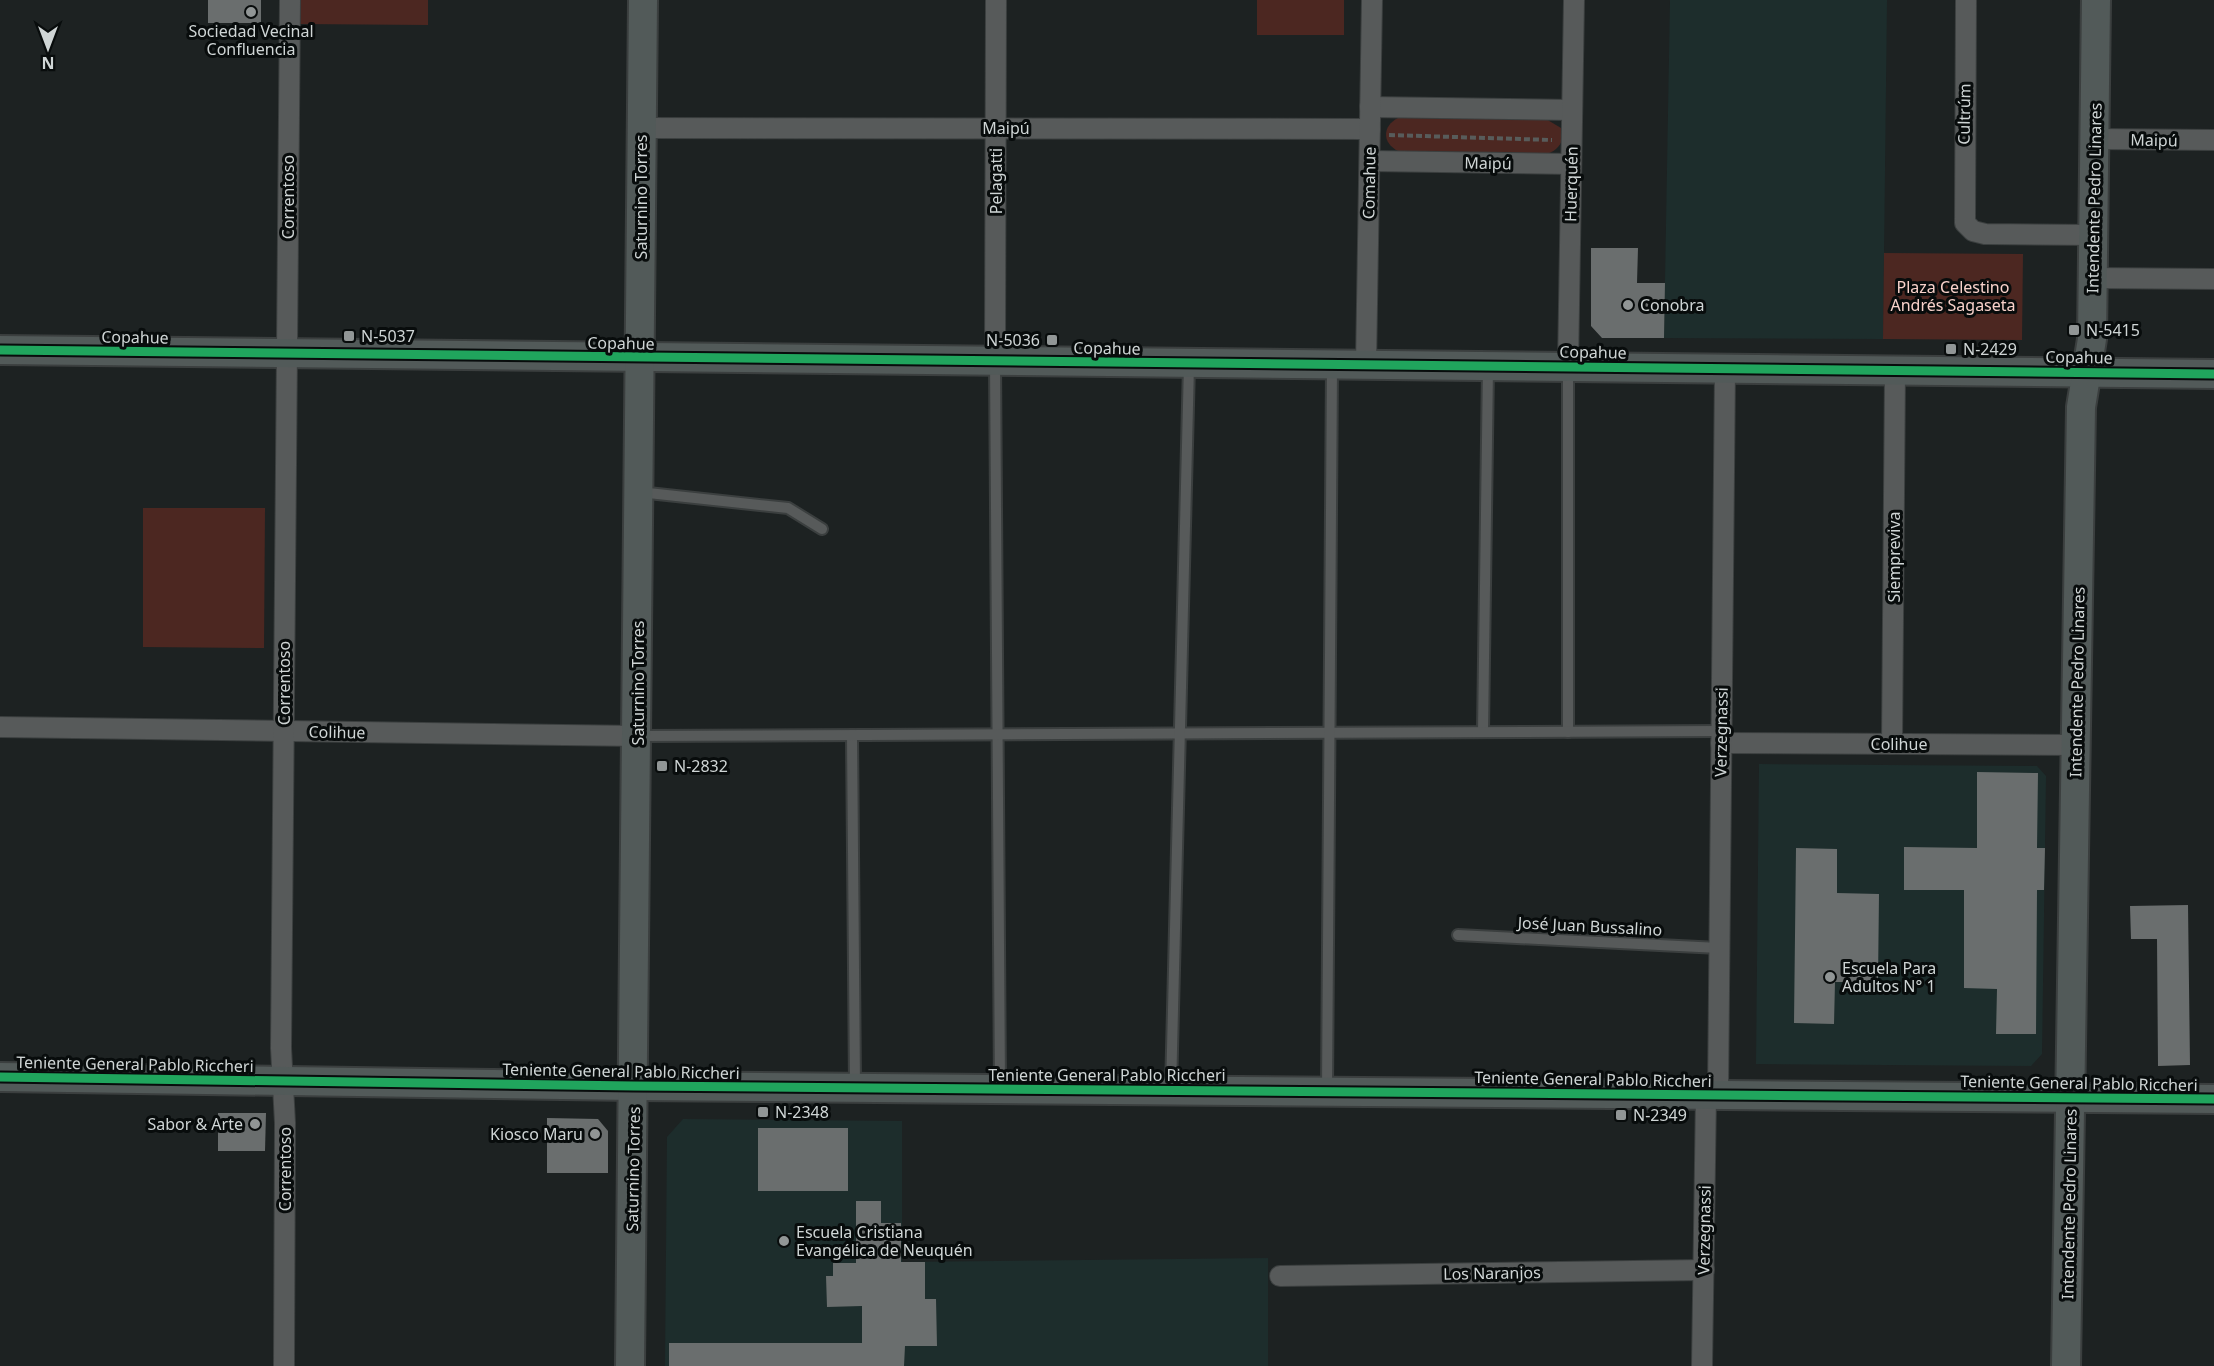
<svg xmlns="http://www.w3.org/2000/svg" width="2214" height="1366" viewBox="0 0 2214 1366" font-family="'Noto Sans',sans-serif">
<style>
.built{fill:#1d2d2c}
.green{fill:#4c2721}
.building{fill:#6a6e6e}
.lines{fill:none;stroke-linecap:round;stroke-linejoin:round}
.lane-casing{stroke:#3b3f3f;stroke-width:14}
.street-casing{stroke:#3b3f3f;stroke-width:22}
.secondary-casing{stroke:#3b3f3f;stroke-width:32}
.path{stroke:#585c5b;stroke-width:4;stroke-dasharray:6 3;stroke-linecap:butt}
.lane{stroke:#575a5a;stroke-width:10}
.street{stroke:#575a5a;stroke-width:20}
.secondary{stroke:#525a59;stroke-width:28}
.cycleway-casing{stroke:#080c0c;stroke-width:13}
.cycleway{stroke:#20a55d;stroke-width:9}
.poi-dot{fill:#919696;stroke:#080c0c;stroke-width:2}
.labels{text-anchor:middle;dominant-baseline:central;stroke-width:6;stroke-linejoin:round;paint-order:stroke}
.poi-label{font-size:16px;fill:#cfd5d5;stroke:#080c0c;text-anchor:start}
.street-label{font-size:16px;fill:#cfd5d5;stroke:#080c0c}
.park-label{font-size:16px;fill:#f8d1ca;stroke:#080c0c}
</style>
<rect width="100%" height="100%" fill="#1d2222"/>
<g class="built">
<polygon points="1670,0 1887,0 1883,339 1664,338"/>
<polygon points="1759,764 2037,766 2046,776 2042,1054 2031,1066 1756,1064"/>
<polygon points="683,1119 902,1121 902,1262 1268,1258 1268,1366 665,1366 667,1137"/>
</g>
<g class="green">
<polygon points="298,0 428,0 428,25 298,24"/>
<rect x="1257" y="0" width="87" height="35"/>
<path d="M1398 118 1546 119 1561 128C1565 141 1559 150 1547 154L1398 151C1382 143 1382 126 1398 118Z"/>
<polygon points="1884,253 2023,254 2022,340 1883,339"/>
<polygon points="143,508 265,508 264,648 143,647"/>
</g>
<g class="building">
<rect x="208" y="0" width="53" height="23"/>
<polygon points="1591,248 1638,248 1637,283 1665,283 1664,338 1602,338 1591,326"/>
<polygon points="1977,772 2038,773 2037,848 2045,848 2044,890 2037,890 2036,1034 1996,1034 1997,989 1964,988 1964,890 1904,890 1904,847 1977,848"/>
<polygon points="1796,848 1837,849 1837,893 1879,894 1878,982 1835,982 1834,1024 1794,1023"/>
<polygon points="2188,905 2190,1065 2158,1066 2157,939 2131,939 2130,906"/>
<polygon points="218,1113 266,1113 265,1151 218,1151"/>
<polygon points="547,1118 598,1119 608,1131 608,1173 547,1173"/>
<rect x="758" y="1128" width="90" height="63"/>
<polygon points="856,1201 881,1201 881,1223 901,1223 901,1262 925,1262 925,1299 936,1299 937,1346 905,1346 904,1366 669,1366 669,1343 862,1343 862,1306 827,1307 826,1276 833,1276 833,1263 856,1263"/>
</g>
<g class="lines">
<defs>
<g id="lane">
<polyline points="995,361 1000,1089"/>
<polyline points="1568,367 1568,732"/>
<polyline points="639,492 788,508 822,529"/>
<polyline points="1483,732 1488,367"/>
<polyline points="852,735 855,1086"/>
<polyline points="638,736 1721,731"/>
<polyline points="1458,935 1719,948"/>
<polyline points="1171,1090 1189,365"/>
<polyline points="1327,1091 1332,365"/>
</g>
<g id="street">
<polyline points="1966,0 1965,223 1973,231 1985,234 2094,235"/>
<polyline points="1370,107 1572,110"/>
<polyline points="642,128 1370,129"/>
<polyline points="2095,139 2214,140"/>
<polyline points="1370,161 1571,164"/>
<polyline points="2093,278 2214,279"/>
<polyline points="995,361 996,0"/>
<polyline points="1366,365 1372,0"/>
<polyline points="1568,367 1574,0"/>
<polyline points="0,727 638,736"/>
<polyline points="1721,743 2077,745"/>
<polyline points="1892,744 1895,371"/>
<polyline points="1718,1095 1725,369"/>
<polyline points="1280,1276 1704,1270"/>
<polyline points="284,1366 285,1123 281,1048 290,0"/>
<polyline points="1702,1366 1706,1095"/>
</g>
<g id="secondary">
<polyline points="0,350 2214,374"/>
<polyline points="0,1077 634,1086 2214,1099"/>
<polyline points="630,1366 643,0"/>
<polyline points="2066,1366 2081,407 2092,339 2096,0"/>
</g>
</defs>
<use href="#lane" class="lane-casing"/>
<use href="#street" class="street-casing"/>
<use href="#secondary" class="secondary-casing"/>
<polyline class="path" points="1389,135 1552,140"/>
<use href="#lane" class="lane"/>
<use href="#street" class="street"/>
<use href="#secondary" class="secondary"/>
<defs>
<g id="cycleway">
<polyline points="0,350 2214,374"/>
<polyline points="0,1077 634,1086 2214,1099"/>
</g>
</defs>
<use href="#cycleway" class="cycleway-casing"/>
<use href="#cycleway" class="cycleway"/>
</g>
<g class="poi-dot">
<circle cx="251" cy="12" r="6"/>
<circle cx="1628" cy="305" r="6"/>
<rect x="2068" y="324" width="12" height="12" rx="3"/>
<rect x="343" y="330" width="12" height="12" rx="3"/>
<rect x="1046" y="334" width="12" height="12" rx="3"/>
<rect x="1945" y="343" width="12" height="12" rx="3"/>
<rect x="656" y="760" width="12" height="12" rx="3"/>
<circle cx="1830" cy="977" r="6"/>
<rect x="757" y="1106" width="12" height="12" rx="3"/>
<rect x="1615" y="1109" width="12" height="12" rx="3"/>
<circle cx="255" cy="1124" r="6"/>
<circle cx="595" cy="1134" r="6"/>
<circle cx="784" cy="1241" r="6"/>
</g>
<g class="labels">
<g class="poi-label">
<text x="251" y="31" text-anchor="middle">Sociedad Vecinal<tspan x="251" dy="18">Confluencia</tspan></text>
<text x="1640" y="305">Conobra</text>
<text x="2086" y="330">N-5415</text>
<text x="361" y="336">N-5037</text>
<text x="1040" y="340" text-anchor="end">N-5036</text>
<text x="1963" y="349">N-2429</text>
<text x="674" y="766">N-2832</text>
<text x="1842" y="968">Escuela Para<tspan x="1842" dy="18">Adultos N° 1</tspan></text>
<text x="775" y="1112">N-2348</text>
<text x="1633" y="1115">N-2349</text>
<text x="243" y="1124" text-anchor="end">Sabor &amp; Arte</text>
<text x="583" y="1134" text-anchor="end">Kiosco Maru</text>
<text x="796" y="1232">Escuela Cristiana<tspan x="796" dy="18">Evangélica de Neuquén</tspan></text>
</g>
<g class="street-label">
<text transform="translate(1964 114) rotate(-89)">Cultrúm</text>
<text x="1006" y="128">Maipú</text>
<text transform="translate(2154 140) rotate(1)">Maipú</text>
<text transform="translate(1488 163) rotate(1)">Maipú</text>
<text transform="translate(996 181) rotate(-90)">Pelagatti</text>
<text transform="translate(1369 183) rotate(-89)">Comahue</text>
<text transform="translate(1571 184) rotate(-89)">Huerquén</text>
<text transform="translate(288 197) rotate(-90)">Correntoso</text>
<text transform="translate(641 197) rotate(-90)">Saturnino Torres</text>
<text transform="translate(2094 198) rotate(-89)">Intendente Pedro Linares</text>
<text transform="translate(135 337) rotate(1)">Copahue</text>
<text transform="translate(621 343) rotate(1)">Copahue</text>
<text transform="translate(1107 348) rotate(1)">Copahue</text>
<text transform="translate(1593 352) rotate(1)">Copahue</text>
<text transform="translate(2079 357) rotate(1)">Copahue</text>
<text transform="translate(1894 557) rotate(-90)">Siempreviva</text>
<text transform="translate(2077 682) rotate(-89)">Intendente Pedro Linares</text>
<text transform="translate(284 683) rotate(-90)">Correntoso</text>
<text transform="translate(638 683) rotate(-90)">Saturnino Torres</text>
<text transform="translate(337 732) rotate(1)">Colihue</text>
<text transform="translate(1721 732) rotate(-89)">Verzegnassi</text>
<text x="1899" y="744">Colihue</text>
<text transform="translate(1590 926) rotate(3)">José Juan Bussalino</text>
<text transform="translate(135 1064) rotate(1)">Teniente General Pablo Riccheri</text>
<text transform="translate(621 1071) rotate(1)">Teniente General Pablo Riccheri</text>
<text x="1107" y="1075">Teniente General Pablo Riccheri</text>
<text transform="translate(1593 1079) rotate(1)">Teniente General Pablo Riccheri</text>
<text transform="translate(2079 1083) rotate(1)">Teniente General Pablo Riccheri</text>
<text transform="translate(285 1169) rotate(-90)">Correntoso</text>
<text transform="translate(633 1169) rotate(-89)">Saturnino Torres</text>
<text transform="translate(2069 1204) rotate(-89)">Intendente Pedro Linares</text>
<text transform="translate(1704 1230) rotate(-89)">Verzegnassi</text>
<text transform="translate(1492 1273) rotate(-1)">Los Naranjos</text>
</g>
<g class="park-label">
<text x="1953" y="287">Plaza Celestino<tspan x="1953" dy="18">Andrés Sagaseta</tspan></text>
</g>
</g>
<g transform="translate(48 48) rotate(180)" stroke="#080c0c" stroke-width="4.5" paint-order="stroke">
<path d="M0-4.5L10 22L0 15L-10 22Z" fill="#cfd5d5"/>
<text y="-9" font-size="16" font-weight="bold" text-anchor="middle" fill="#cfd5d5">N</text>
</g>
</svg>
